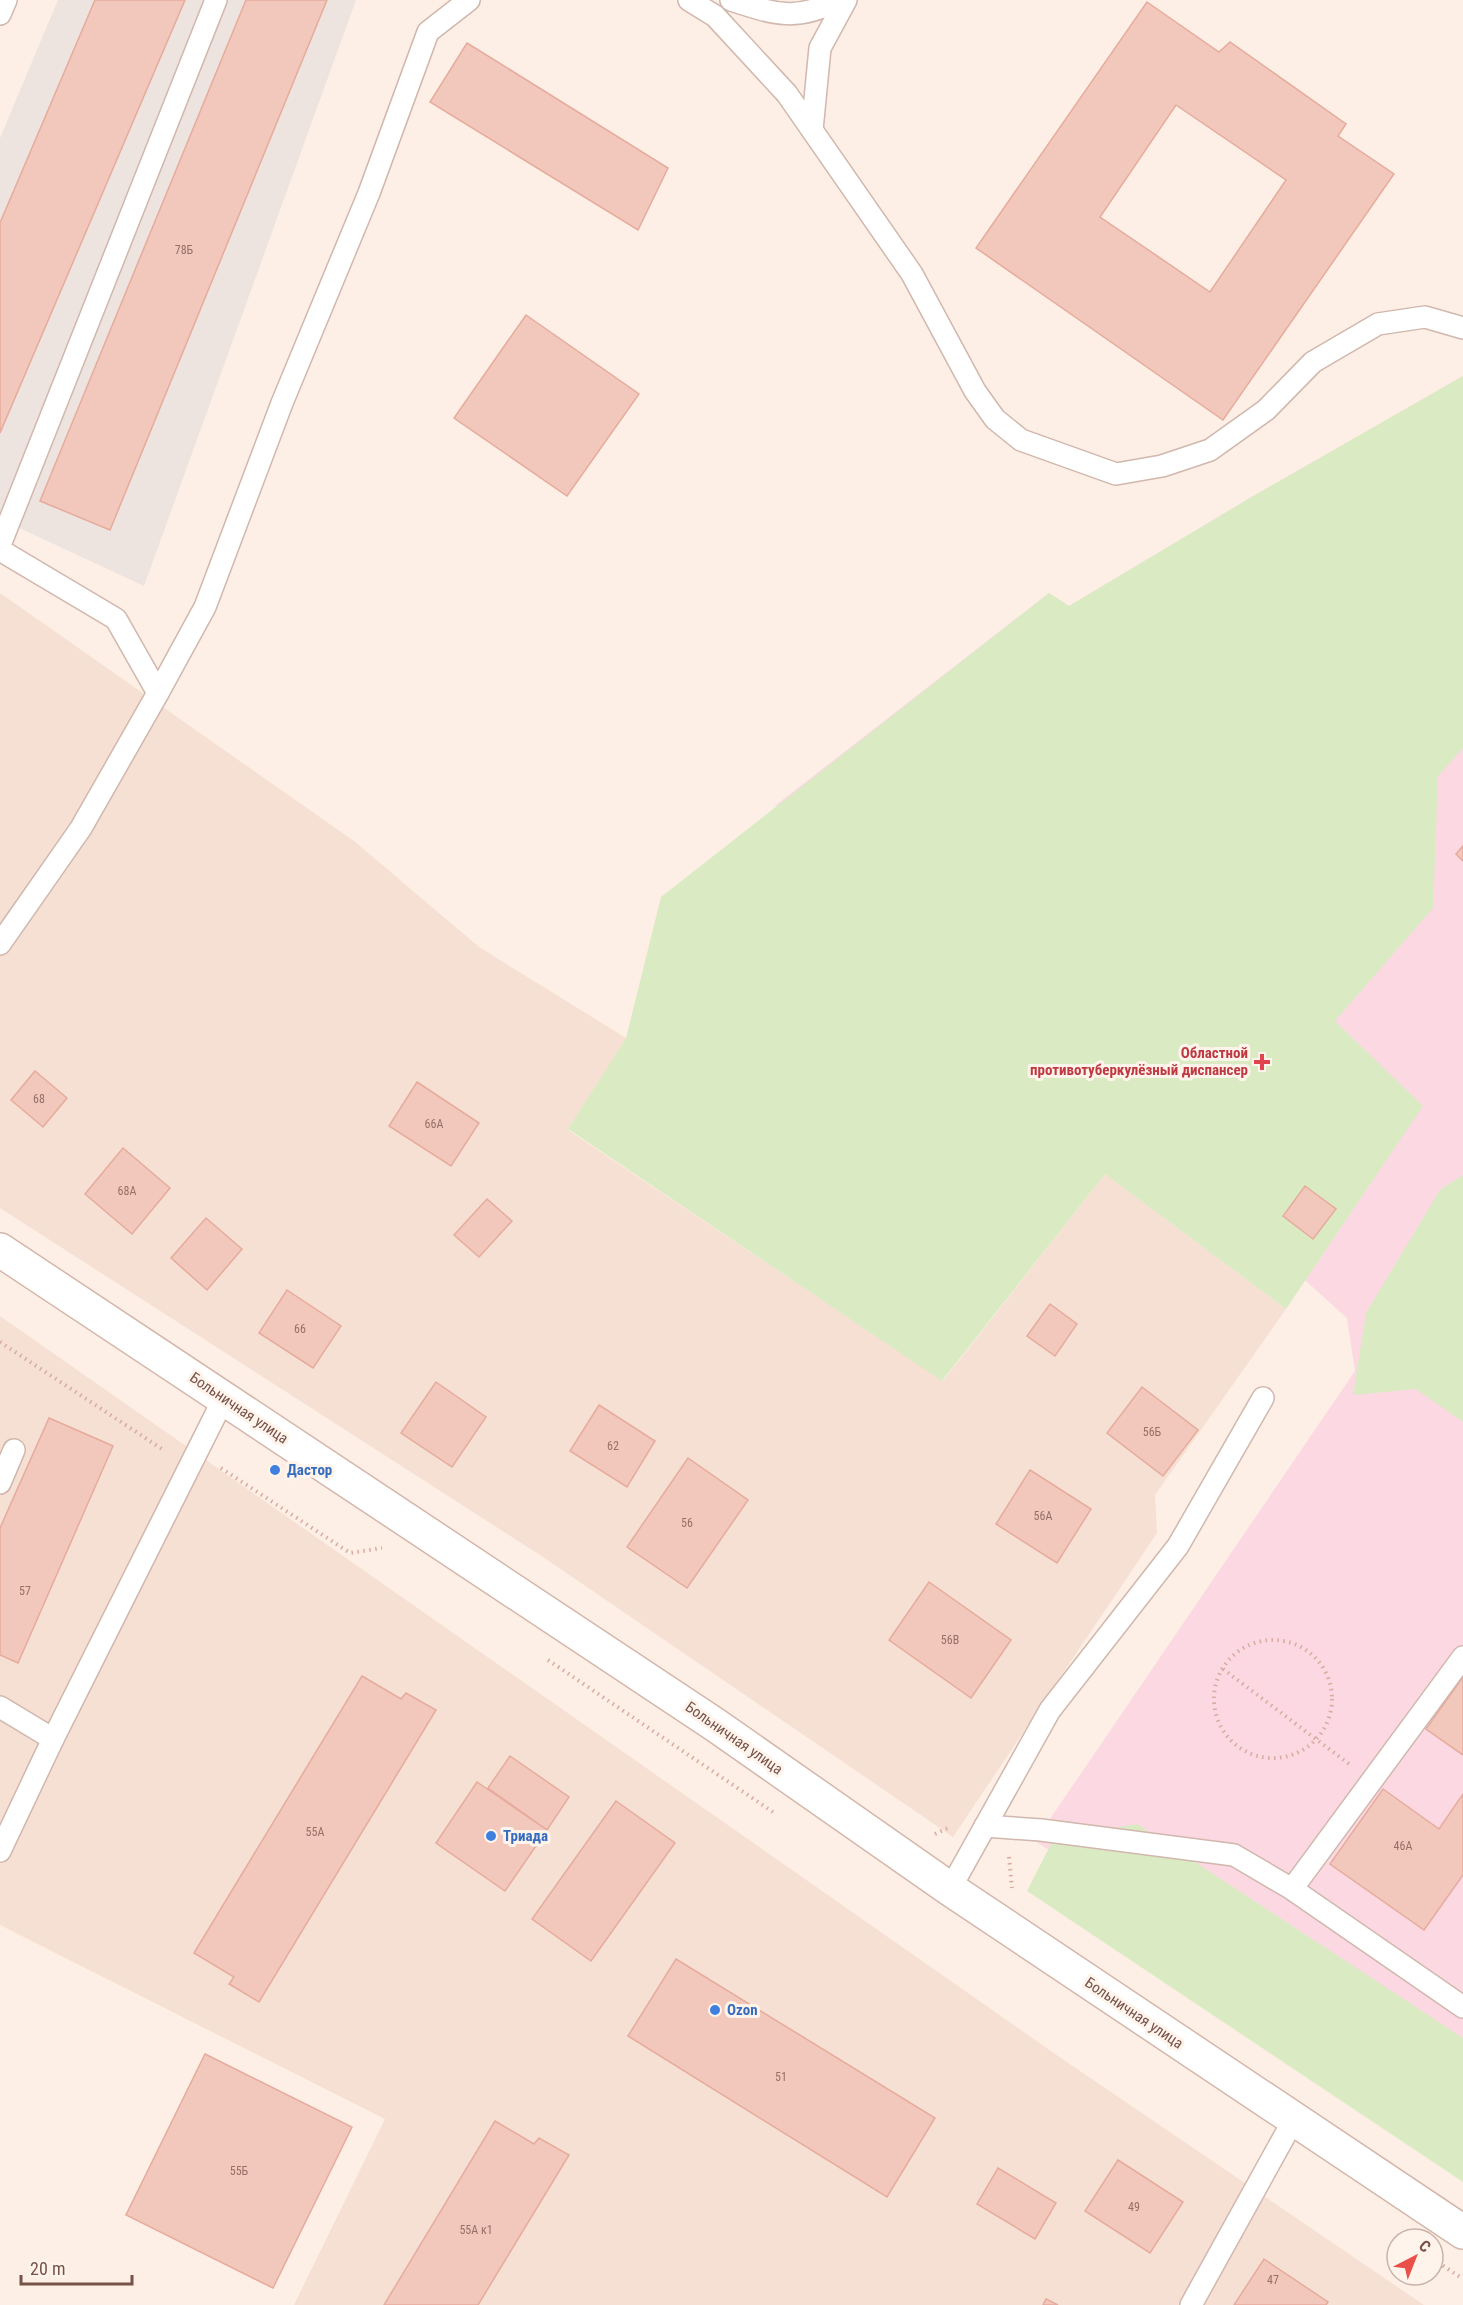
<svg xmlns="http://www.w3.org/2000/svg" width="1463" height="2305" viewBox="0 0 1463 2305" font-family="'Roboto Condensed',sans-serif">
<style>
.residential{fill:#f5e0d3}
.industrial{fill:#ede3df}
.medical{fill:#fbd8e2}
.green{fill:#daebc3}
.building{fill:#f3c8bc;stroke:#e6ab9c;stroke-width:1.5;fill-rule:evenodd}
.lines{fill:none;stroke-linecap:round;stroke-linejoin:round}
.lane-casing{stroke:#d1b7ad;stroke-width:24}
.secondary-casing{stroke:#d4b6ab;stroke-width:36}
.path{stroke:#d8ab9f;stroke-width:4;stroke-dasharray:1.5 4.5;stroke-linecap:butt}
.lane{stroke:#fff;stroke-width:21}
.secondary{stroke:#fff;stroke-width:33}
.health-dot{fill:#e0444e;stroke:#fff4ec;stroke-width:2}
.shop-dot{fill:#3f7fe0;stroke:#fff4ec;stroke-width:2}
.labels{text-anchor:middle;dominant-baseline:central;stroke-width:6;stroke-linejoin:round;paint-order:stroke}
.number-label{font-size:12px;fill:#957066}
.health-label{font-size:15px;font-weight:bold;fill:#be3a42;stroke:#fff4ec;text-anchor:end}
.street-label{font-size:15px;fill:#765249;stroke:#fff4ec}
.shop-label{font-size:15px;font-weight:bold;fill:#366cbe;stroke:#fff4ec;text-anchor:start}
</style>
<rect width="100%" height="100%" fill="#fdefe5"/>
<g class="residential">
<polygon points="0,593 354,841 479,947 626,1038 568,1130 943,1381 1105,1174 1286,1309 1155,1495 1157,1533 953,1837 543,1557 0,1208"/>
<polygon points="0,1316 1058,2056 1424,2305 294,2305 385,2119 0,1925"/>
</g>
<polygon class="industrial" points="58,0 356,0 144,586 0,519 0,138"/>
<polygon class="medical" points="1463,376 1463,2122 1035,1841 1355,1371 1347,1318 776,805 1049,593 1069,606 1255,495"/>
<g class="green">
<polygon points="1463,376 1463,748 1438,776 1433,908 1335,1021 1423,1106 1286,1309 1105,1174 942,1381 568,1129 626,1038 661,897 1049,593 1069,606 1255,495"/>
<polygon points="1463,1175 1463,1422 1416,1389 1353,1395 1366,1313 1440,1190"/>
<polygon points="1137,1824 1463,2038 1463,2182 1027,1891 1054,1838"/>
</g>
<g class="building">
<polygon points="95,0 185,0 0,433 0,223"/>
<polygon points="246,0 327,0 110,530 40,501"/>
<path d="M1147 2 1219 52 1230 42 1346 124 1338 136 1394 174 1223 420 976 248ZM1176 105 1286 180 1210 292 1100 217Z"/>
<polygon points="467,43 668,168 638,230 430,102"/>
<polygon points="526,315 639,394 567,496 454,418"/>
<polygon points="1463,846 1463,861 1456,854"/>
<polygon points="35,1071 67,1098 43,1127 11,1100"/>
<polygon points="417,1082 479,1123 451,1166 389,1126"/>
<polygon points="123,1148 170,1188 132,1234 85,1194"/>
<polygon points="1305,1186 1336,1209 1313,1239 1283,1216"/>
<polygon points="487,1199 512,1221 479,1257 454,1235"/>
<polygon points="206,1218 242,1249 207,1290 171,1258"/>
<polygon points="287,1290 341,1326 313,1368 259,1333"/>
<polygon points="1050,1304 1077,1324 1055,1356 1027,1336"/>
<polygon points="436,1382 486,1417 452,1467 401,1433"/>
<polygon points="1142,1387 1198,1430 1163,1476 1107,1433"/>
<polygon points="599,1405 655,1441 627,1487 570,1451"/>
<polygon points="49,1418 113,1446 18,1663 0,1655 0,1528"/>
<polygon points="688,1458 748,1500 687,1588 627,1547"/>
<polygon points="1030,1470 1091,1509 1057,1563 996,1524"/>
<polygon points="929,1582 1011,1640 971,1698 889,1640"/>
<polygon points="362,1676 401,1699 406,1693 436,1710 259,2002 229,1984 234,1977 194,1953"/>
<polygon points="1463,1677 1463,1755 1426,1729"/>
<polygon points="510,1756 569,1797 547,1830 488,1788"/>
<polygon points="477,1782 547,1830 505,1891 436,1843"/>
<polygon points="1383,1789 1439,1829 1463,1794 1463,1875 1424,1930 1330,1864"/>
<polygon points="616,1801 675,1843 591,1961 532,1919"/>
<polygon points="676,1959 935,2118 887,2197 628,2036"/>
<polygon points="205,2054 352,2127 273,2288 126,2215"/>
<polygon points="495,2121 534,2144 539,2138 569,2155 478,2305 384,2305"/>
<polygon points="1118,2160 1183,2202 1150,2253 1085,2211"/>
<polygon points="998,2168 1056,2203 1035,2239 977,2204"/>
<polygon points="1264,2259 1328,2302 1326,2305 1234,2305"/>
<polygon points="1046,2299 1058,2305 1043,2305"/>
</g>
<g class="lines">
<defs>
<g id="lane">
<polyline points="689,0 715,16 787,94 912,274 975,391 995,419 1021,440 1116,474 1162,466 1210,450 1266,410 1313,362 1378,324 1425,317 1463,328"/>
<path d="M731 0C774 14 796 22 838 0"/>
<polyline points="0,14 6,0"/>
<polyline points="812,130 820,48 846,0"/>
<polyline points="0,545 216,0"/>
<polyline points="0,550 116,619 158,693 81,828 0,944"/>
<polyline points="158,693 205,607 282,403 369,193 428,32 469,0"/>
<polyline points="0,1483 14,1450"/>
<polyline points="0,1707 53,1739"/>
<polyline points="985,1826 1041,1830 1234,1855 1292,1889 1463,2007"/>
<polyline points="0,1851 53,1739 224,1398"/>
<polyline points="950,1889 1050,1710 1178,1546 1263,1398"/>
<polyline points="1292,1889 1463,1657"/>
<polyline points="1191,2305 1294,2119"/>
</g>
<polyline id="secondary" points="0,1250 714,1724 950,1889 1463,2232"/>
</defs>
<use href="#lane" class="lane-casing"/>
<use href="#secondary" class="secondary-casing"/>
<g class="path">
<polyline points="0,1342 165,1451"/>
<polyline points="221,1468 350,1553 382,1548"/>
<circle cx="1273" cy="1699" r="59"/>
<polyline points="548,1660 773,1812"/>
<polyline points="1223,1669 1349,1764"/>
<polyline points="935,1834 950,1827"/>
<polyline points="1009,1857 1012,1888"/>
<polyline points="1433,2259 1463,2279"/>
</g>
<use href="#lane" class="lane"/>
<use href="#secondary" class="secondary"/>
</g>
<path class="health-dot" d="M1259 1053h6v6h6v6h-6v6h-6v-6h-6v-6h6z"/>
<g class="shop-dot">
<circle cx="275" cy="1470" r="6"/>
<circle cx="491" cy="1836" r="6"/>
<circle cx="715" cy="2010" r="6"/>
</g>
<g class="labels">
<g class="number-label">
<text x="184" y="250">78Б</text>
<text x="39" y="1099">68</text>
<text x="434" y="1124">66А</text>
<text x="127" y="1191">68А</text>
<text x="300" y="1329">66</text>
<text x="1152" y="1432">56Б</text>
<text x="613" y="1446">62</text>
<text x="1043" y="1516">56А</text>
<text x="687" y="1523">56</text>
<text x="25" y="1591">57</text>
<text x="950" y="1640">56В</text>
<text x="315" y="1832">55А</text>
<text x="1403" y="1846">46А</text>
<text x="781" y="2077">51</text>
<text x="239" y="2171">55Б</text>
<text x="1134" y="2207">49</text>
<text x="476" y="2230">55А к1</text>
<text x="1273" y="2280">47</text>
</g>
<g class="health-label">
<text x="1248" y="1053">Областной<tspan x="1248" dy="17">противотуберкулёзный диспансер</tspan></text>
</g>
<g class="street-label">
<text transform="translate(239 1408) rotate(34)">Больничная улица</text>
<text transform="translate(734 1738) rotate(35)">Больничная улица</text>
<text transform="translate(1134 2013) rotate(34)">Больничная улица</text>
</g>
<g class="shop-label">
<text x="287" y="1470">Дастор</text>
<text x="503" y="1836">Триада</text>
<text x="727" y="2010">Ozon</text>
</g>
</g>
<g transform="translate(1415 2257) rotate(42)"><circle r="28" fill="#fff4ec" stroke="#c8b3ab" stroke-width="1.5"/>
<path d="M0-4.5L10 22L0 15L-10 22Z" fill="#e95048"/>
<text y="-9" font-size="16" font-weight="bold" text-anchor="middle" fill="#765249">С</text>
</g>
<path d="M21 2275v9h111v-9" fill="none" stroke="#765249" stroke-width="3"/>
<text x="30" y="2275" font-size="18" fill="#765249" stroke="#fff4ec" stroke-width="4.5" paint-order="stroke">20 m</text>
</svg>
